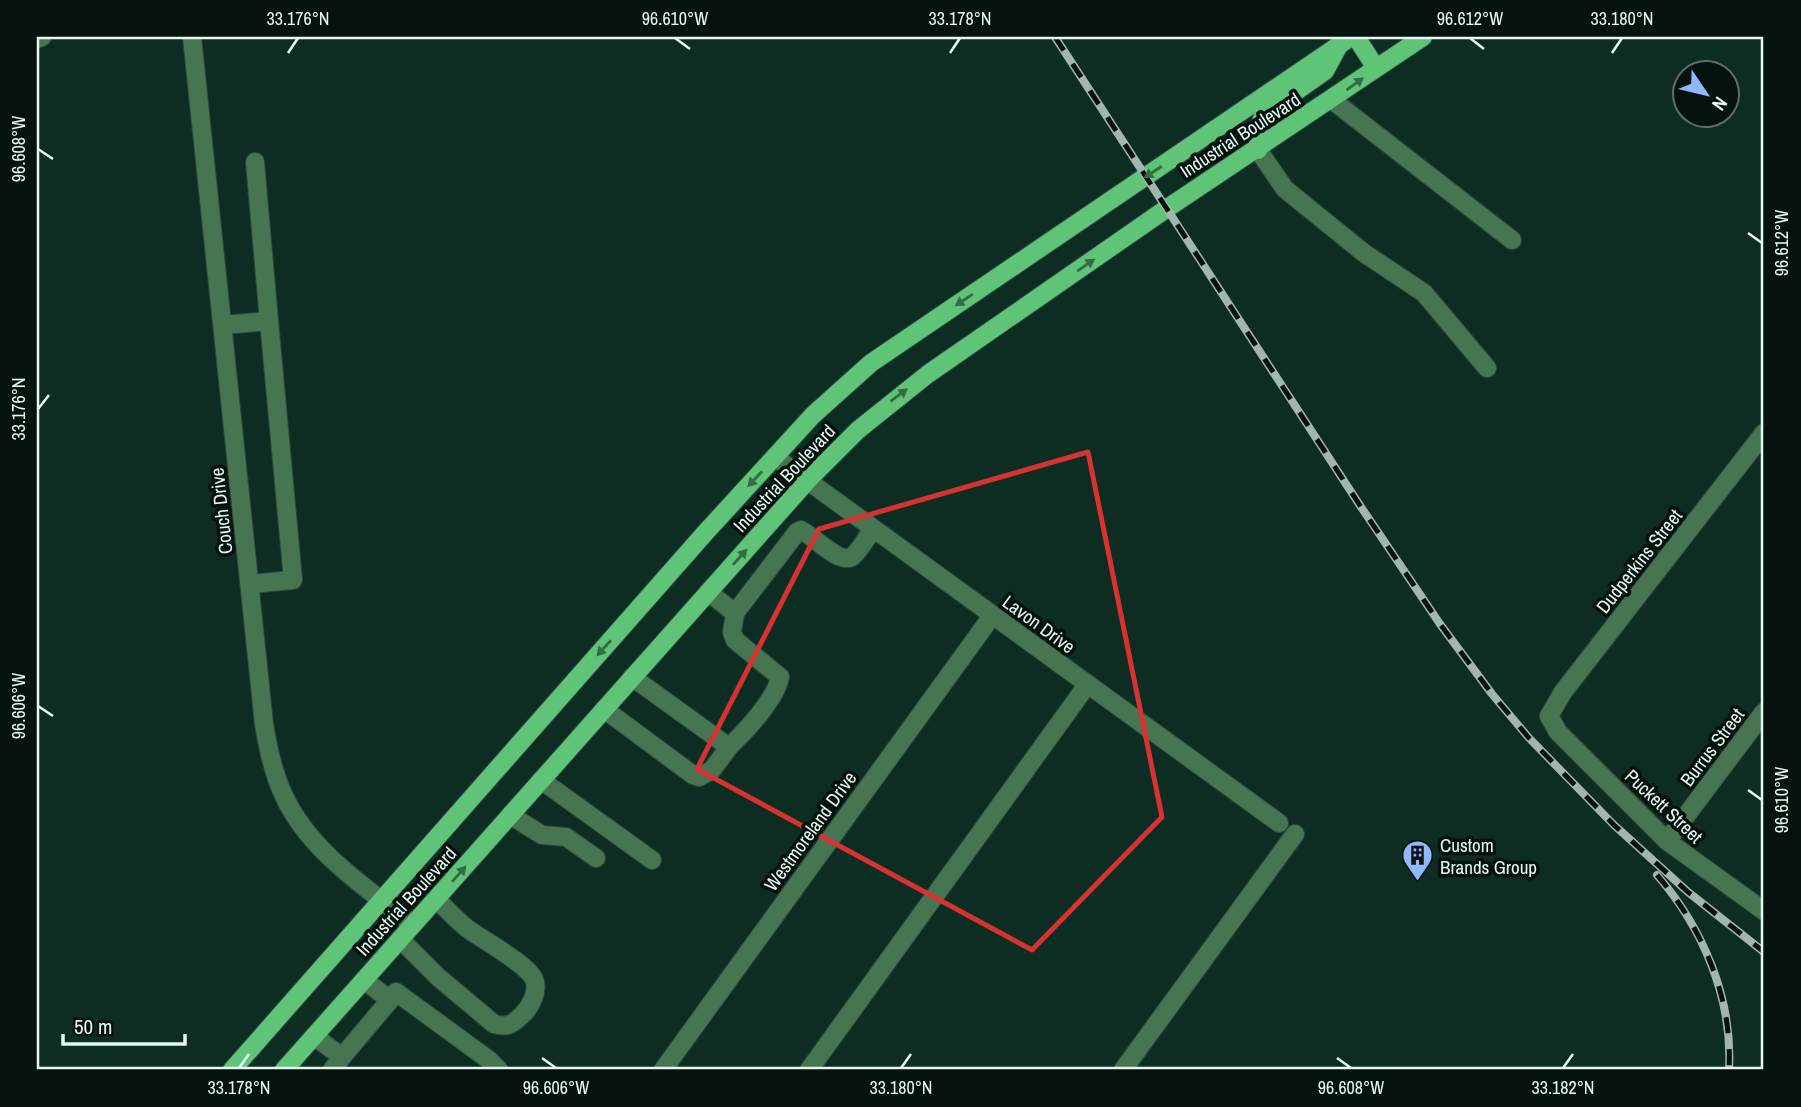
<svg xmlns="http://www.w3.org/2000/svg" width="1801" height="1107" viewBox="0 0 1801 1107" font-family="'Archivo Narrow',sans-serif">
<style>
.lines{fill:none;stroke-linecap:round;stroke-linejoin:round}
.minor-casing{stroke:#2c493f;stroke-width:20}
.major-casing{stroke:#2c493f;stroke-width:20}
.minor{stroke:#487551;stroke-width:18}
.major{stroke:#60c478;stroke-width:18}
.rail-casing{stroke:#a1b7ae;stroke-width:8}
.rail{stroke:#06120e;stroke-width:5;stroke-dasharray:16;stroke-linecap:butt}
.oneway{fill:#336b43}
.marked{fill:none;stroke:#d73232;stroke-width:5;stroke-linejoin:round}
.ticks{fill:none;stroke:#e6f8f0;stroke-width:2.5}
.labels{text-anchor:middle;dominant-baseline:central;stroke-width:7;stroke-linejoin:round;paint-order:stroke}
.street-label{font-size:19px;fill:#e6f8f0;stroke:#06120e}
.poi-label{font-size:19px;fill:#e6f8f0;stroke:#06120e;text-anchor:start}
.neatline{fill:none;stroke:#e6f8f0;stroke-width:2.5}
.ticks-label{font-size:18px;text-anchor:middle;fill:#e6f8f0}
</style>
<rect width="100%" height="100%" fill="#0e2d22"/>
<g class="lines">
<defs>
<g id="minor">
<path d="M192 37 264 724C268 749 273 773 284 796 310 852 367 888 413 925"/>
<polyline points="37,39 42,37"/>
<polyline points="1332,100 1512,240"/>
<polyline points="1258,150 1285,189 1364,253 1424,293 1487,368"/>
<polyline points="255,162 269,321"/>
<polyline points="223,325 269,321 293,580 250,584"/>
<polyline points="1764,433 1563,692 1549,716 1558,732 1667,841 1764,911"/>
<polyline points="775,457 1279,823"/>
<polyline points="708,592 735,613"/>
<polyline points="604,709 693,775 699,777 712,770 729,747 632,677"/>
<path d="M729 747C745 732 776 699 780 677L735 640 732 632 735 613 797 532 801 530C814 536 840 566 853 556 861 549 867 537 873 529"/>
<polyline points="541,780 652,860"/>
<polyline points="510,815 542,835 566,837 596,858"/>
<polyline points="1667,841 1764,712"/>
<path d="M400 939 438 977 494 1024C508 1028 513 1024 523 1014 531 1006 539 991 534 979 527 964 483 940 468 929 457 921 447 909 436 899"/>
<polyline points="390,1000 396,992 489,1060 499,1070"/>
<polyline points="314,1036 342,1057 332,1070"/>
<polyline points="342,1057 390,1000 364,980"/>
<polyline points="663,1070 992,616"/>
<polyline points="809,1070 1087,685"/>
<polyline points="1123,1070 1295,834"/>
</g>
<g id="major">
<polyline points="1356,37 1376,68"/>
<polyline points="1258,150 1259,126 1264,114 1325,71 1337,49"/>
<polyline points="232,1070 705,533 813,415 871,363 1351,37"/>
<polyline points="284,1070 808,480 858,430 928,374 1166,209 1423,37"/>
</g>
</defs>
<use href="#minor" class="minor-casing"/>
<use href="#major" class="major-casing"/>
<use href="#minor" class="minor"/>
<use href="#major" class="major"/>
<defs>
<g id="rail">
<polyline points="1055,37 1359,504 1440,624 1492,694 1529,738 1614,825 1688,892 1764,952"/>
<path d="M1657 875C1703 928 1733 999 1729 1070"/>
</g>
</defs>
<use href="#rail" class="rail-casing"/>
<use href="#rail" class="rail"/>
</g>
<defs><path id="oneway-solid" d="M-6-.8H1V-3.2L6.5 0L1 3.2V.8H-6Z" transform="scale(1.75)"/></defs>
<g class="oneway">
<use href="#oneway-solid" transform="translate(1355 84) rotate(-36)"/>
<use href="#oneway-solid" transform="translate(1153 172) rotate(147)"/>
<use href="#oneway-solid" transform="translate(1086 265) rotate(-35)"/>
<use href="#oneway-solid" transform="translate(964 300) rotate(146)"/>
<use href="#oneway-solid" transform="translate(899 395) rotate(-37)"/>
<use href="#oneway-solid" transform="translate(755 479) rotate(133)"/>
<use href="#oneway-solid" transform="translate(740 557) rotate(-48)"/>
<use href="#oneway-solid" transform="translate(604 648) rotate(132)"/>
<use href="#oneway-solid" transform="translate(459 874) rotate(-49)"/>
</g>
<path class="marked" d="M1088 452 1162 817 1032 950 697 769 819 529Z"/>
<path class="ticks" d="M675 38 690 49M1470 38 1484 49M288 53 298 38M950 53 960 38M1612 53 1622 38M38 149 53 159M1748 233 1762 243M38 409 49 395M38 706 53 716M1748 790 1762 800M542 1058 556 1068M1337 1058 1351 1068M239 1068 249 1054M901 1068 911 1054M1563 1068 1573 1054"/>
<defs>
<symbol id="building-pin" viewBox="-11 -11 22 30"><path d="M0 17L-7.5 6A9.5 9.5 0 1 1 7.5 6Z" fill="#8eb9fd" stroke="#06120e"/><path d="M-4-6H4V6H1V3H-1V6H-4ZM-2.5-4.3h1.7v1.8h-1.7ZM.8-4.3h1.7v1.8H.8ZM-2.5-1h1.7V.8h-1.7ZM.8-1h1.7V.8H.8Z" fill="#111"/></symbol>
</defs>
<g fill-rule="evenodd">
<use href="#building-pin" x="1400" y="838" width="35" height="47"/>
</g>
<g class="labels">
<g class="street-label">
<text transform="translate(1240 135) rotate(-33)">Industrial Boulevard</text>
<text transform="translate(784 478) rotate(-47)">Industrial Boulevard</text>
<text transform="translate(221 511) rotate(-96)">Couch Drive</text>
<text transform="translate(1639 561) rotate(-52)">Dudperkins Street</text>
<text transform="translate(1039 624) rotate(36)">Lavon Drive</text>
<text transform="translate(1712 747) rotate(-53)">Burrus Street</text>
<text transform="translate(1664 806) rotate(43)">Puckett Street</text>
<text transform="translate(810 831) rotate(-54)">Westmoreland Drive</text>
<text transform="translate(406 901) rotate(-48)">Industrial Boulevard</text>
</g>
<g class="poi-label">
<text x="1440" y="845">Custom<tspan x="1440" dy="22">Brands Group</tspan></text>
</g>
</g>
<rect width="1801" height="1107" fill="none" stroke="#06120e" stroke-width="77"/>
<g transform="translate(1706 94) rotate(125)"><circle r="33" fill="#06120e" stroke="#606e68" stroke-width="2"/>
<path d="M0-5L12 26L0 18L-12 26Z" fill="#8eb9fd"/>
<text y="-10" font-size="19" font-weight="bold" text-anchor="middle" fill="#e6f8f0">N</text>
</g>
<path d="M63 1034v10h122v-10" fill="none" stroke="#e6f8f0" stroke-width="3.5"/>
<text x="74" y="1034" font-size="21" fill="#e6f8f0" stroke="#06120e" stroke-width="5" paint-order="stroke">50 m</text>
<rect x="38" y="38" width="1724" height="1030" class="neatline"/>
<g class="ticks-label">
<text x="298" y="25">33.176°N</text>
<text x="675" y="25">96.610°W</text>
<text x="960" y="25">33.178°N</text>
<text x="1470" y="25">96.612°W</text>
<text x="1622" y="25">33.180°N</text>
<text transform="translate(19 149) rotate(-90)" y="6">96.608°W</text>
<text transform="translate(1782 243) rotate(-90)" y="6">96.612°W</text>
<text transform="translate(19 409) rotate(-90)" y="6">33.176°N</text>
<text transform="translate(19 706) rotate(-90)" y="6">96.606°W</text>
<text transform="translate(1782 800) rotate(-90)" y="6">96.610°W</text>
<text x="239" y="1094">33.178°N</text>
<text x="556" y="1094">96.606°W</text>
<text x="901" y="1094">33.180°N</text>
<text x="1351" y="1094">96.608°W</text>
<text x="1563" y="1094">33.182°N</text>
</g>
</svg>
